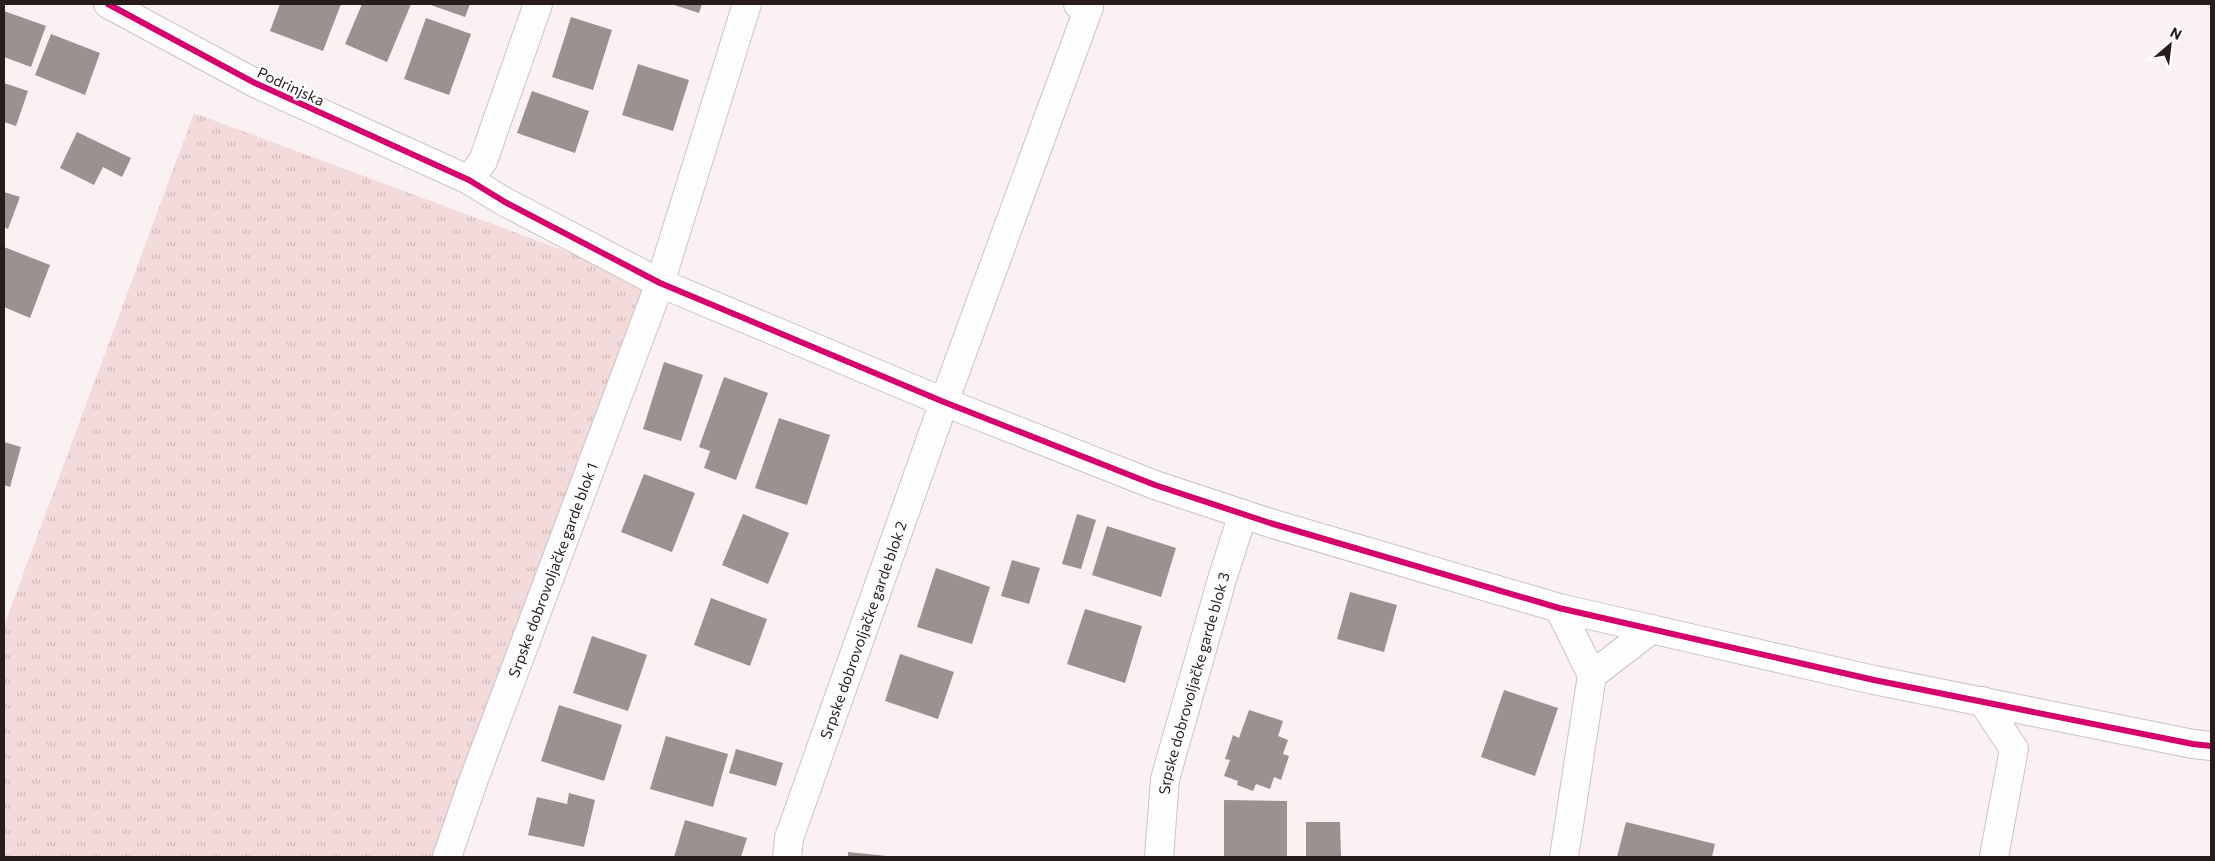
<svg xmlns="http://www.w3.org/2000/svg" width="2215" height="861" viewBox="0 0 2215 861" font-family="Commissioner,sans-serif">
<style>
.grass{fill:url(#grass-tufts)}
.building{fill:#9a9191}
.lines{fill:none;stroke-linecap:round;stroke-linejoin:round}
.street-casing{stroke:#ccc2c3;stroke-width:30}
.street{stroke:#fefdfd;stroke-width:28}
.cycleway-casing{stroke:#fff;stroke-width:9}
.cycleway{stroke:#d6006c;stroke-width:6}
.labels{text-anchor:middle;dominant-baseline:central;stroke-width:5;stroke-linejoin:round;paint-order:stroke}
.street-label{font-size:15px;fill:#291c1d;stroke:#fff}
</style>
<defs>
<pattern id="grass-tufts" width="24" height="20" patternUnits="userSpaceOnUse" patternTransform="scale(1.25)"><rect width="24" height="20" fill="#f3dadb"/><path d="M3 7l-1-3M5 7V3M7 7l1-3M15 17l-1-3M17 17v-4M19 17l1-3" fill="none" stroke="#d0babc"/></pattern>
</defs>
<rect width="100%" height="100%" fill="#faf2f2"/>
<polygon class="grass" points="194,113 654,284 441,857 4,857 4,626"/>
<g class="building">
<polygon points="280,4 341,4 323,51 270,31"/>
<polygon points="362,4 411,4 387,62 345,44"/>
<polygon points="428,4 470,4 465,17"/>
<polygon points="671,4 702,4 699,13"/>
<polygon points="4,11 46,26 31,67 4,57"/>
<polygon points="571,17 612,30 593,90 552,77"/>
<polygon points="426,18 471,34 449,95 404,79"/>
<polygon points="51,34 100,53 85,95 35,75"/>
<polygon points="638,64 689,80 673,131 622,115"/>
<polygon points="4,83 28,91 16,126 4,122"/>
<polygon points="532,91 589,111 575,153 517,133"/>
<polygon points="77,132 131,158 122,177 103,167 94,185 60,168"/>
<polygon points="4,192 20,197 8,229 4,227"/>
<polygon points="4,247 50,265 30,318 4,307"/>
<polygon points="664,362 703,375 681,441 643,429"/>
<polygon points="724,377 768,393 736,480 704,468 710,451 699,447"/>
<polygon points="779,418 830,435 807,505 755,488"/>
<polygon points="4,442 21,447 10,487 4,485"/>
<polygon points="644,474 695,493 672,552 621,532"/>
<polygon points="743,514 789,533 768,584 722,565"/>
<polygon points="1077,514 1096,520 1081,569 1062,564"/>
<polygon points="1107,526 1176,548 1161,597 1092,575"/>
<polygon points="1012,560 1040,568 1029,604 1001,596"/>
<polygon points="936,568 990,587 972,644 917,627"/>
<polygon points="1350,592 1397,605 1384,652 1337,639"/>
<polygon points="711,598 767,619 750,666 694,645"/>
<polygon points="1085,609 1142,626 1125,683 1067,664"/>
<polygon points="592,636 647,655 628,711 573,693"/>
<polygon points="900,654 954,672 938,719 885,701"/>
<polygon points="1504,690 1558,708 1535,776 1481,757"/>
<polygon points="559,705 622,725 604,781 541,761"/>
<polygon points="1249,710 1283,721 1278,736 1288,740 1283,754 1289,756 1281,780 1274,777 1270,789 1256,784 1253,791 1237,785 1238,781 1224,776 1230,760 1225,759 1233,735 1239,738"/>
<polygon points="666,736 728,754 713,807 650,789"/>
<polygon points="736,749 783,763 776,786 729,773"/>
<polygon points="569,793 595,800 584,847 528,835 537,797 567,804"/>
<polygon points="1224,800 1287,801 1287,857 1224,857"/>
<polygon points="685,820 747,838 741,857 674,857"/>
<polygon points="1306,822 1340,822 1341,857 1306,857"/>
<polygon points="1626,822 1715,844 1712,857 1617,857"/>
<polygon points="848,852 887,856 887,857 848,857"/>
</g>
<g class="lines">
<defs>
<g id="street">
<polyline points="108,4 255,83 469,180 505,202 660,283 944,402 1155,485 1270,523 1559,608 1874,680 2193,744 2211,746"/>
<polyline points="469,180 483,161 538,4"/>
<polyline points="1559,608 1592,675 1564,857"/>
<polyline points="1592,675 1652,629"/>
<polyline points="1982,701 2014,749 1994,857"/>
<path id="s1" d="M447 857 474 779 660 283 747 4"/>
<path id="s2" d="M787 857 789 838 944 402 1089 7 1078 4"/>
<path id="s3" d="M1159 857 1165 779 1223 576 1243 514"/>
</g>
</defs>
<use href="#street" class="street-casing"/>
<use href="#street" class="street"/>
<defs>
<polyline id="cycleway" points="108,4 255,83 469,180 505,202 660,283 944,402 1155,485 1270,523 1559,608 1874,680 2193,744 2211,746"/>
</defs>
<use href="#cycleway" class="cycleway-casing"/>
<use href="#cycleway" class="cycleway"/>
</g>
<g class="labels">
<g class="street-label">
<text transform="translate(291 86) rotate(25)">Podrinjska</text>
<text stroke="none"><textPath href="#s1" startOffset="306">Srpske dobrovoljačke garde blok 1</textPath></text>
<text stroke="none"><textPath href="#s2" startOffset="240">Srpske dobrovoljačke garde blok 2</textPath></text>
<text stroke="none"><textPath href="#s3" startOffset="178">Srpske dobrovoljačke garde blok 3</textPath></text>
</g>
</g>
<rect width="2215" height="861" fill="none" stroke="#291c1d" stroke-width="10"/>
<g transform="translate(2170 45) rotate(28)" stroke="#ffffff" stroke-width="4" paint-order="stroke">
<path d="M0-4L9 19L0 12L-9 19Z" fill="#291c1d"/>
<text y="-8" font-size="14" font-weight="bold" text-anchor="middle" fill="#291c1d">N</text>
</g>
</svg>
